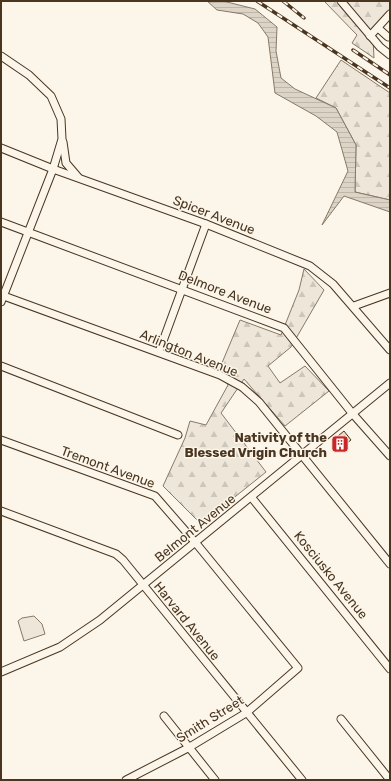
<svg xmlns="http://www.w3.org/2000/svg" width="391" height="781" viewBox="0 0 391 781" font-family="Rubik,sans-serif">
<style>
.green{fill:#ede6d9;stroke:#887966}
.forest{fill:url(#forest-firs);stroke:#887966}
.water{fill:url(#water-rules);stroke:#887966}
.building{fill:#ecdcbc;stroke:#4a3520}
.lines{fill:none;stroke-linecap:round;stroke-linejoin:round}
.minor-casing{stroke:#4a3520;stroke-width:9}
.minor{stroke:#fbf6e9;stroke-width:7}
.rail-casing{stroke:#4a3520;stroke-width:3.5}
.rail{stroke:#fbf6e9;stroke-width:2;stroke-dasharray:6;stroke-linecap:butt}
.labels{text-anchor:middle;dominant-baseline:central;stroke-width:3;stroke-linejoin:round;paint-order:stroke}
.street-label{font-size:13px;fill:#4a3520;stroke:#fbf6e9}
.poi-label{font-size:13px;font-weight:bold;fill:#4a3520;stroke:#fbf6e9;text-anchor:end}
</style>
<defs>
<pattern id="forest-firs" width="22" height="20" patternUnits="userSpaceOnUse"><rect width="22" height="20" fill="#ede6d9"/><path d="M5 1l3.5 6h-7zM16 11l3.5 6h-7z" fill="#cdc6ba"/></pattern>
<pattern id="water-rules" width="6" height="5" patternUnits="userSpaceOnUse"><rect width="6" height="5" fill="#dcd4c6"/><path d="M0 2.5h6" fill="none" stroke="#beb7aa"/></pattern>
</defs>
<rect width="100%" height="100%" fill="#fbf6e9"/>
<polygon class="green" points="34,616 42,624 45,634 24,641 18,621 22,618"/>
<g class="forest">
<polygon points="324,1 390,1 390,8 373,39 374,58 352,43 357,35"/>
<polygon points="341,60 390,93 390,200 355,192 356,145 336,108 316,98"/>
<polygon points="304,269 324,290 291,347 268,366 280,383 305,366 329,391 285,426 244,379 221,413 266,472 201,524 163,486 185,438 190,421 206,425 228,385 219,370 240,320 281,335 299,290"/>
</g>
<polygon class="water" points="207,1 223,1 255,9 277,27 276,51 281,78 295,89 336,108 356,145 355,192 390,200 390,212 344,196 322,225 348,171 337,132 316,116 275,93 268,37 258,23 243,14 217,10"/>
<polygon class="building" points="344,431 351,440 343,446 346,450 344,452 332,441"/>
<g class="lines">
<defs>
<g id="minor">
<polyline points="341,1 380,47 390,55"/>
<polyline points="378,28 388,37"/>
<polyline points="370,36 390,14"/>
<polyline points="1,56 29,75 51,96 61,119 62,139 53,169 1,302"/>
<polyline points="63,142 66,163 78,177"/>
<polyline points="1,148 53,169 206,224 310,266 333,284 390,350"/>
<polyline points="1,222 284,328 352,413 390,456"/>
<polyline points="1,295 220,375 242,387 259,402 390,564"/>
<polyline points="354,306 390,293"/>
<polyline points="159,352 206,224"/>
<polyline points="1,366 178,435"/>
<polyline points="1,440 155,496 195,542 298,668 246,713 188,748 126,780"/>
<polyline points="252,498 390,669"/>
<polyline points="1,511 116,554 123,560 302,780"/>
<polyline points="1,672 60,647 100,620 390,383"/>
<polyline points="164,716 215,780"/>
<polyline points="341,719 390,780"/>
</g>
</defs>
<use href="#minor" class="minor-casing"/>
<use href="#minor" class="minor"/>
<defs>
<g id="rail">
<polyline points="257,1 390,88"/>
<polyline points="283,1 304,18"/>
<polyline points="353,50 390,75"/>
</g>
</defs>
<use href="#rail" class="rail-casing"/>
<use href="#rail" class="rail"/>
</g>
<defs>
<symbol id="building-square" viewBox="-11 -11 22 22"><rect x="-9" y="-9" width="18" height="18" rx="4" fill="#c62828" stroke="#fbf6e9"/><path d="M-4-6H4V6H1V3H-1V6H-4ZM-2.5-4.3h1.7v1.8h-1.7ZM.8-4.3h1.7v1.8H.8ZM-2.5-1h1.7V.8h-1.7ZM.8-1h1.7V.8H.8Z" fill="#fff"/></symbol>
</defs>
<g fill-rule="evenodd">
<use href="#building-square" x="330" y="434" width="20" height="20"/>
</g>
<g class="labels">
<g class="street-label">
<text transform="translate(214 215) rotate(21)">Spicer Avenue</text>
<text transform="translate(225 292) rotate(21)">Delmore Avenue</text>
<text transform="translate(189 353) rotate(22)">Arlington Avenue</text>
<text transform="translate(108 467) rotate(20)">Tremont Avenue</text>
<text transform="translate(195 528) rotate(-39)">Belmont Avenue</text>
<text transform="translate(331 575) rotate(51)">Kosciusko Avenue</text>
<text transform="translate(187 621) rotate(51)">Harvard Avenue</text>
<text transform="translate(210 719) rotate(-32)">Smith Street</text>
</g>
<g class="poi-label">
<text x="327" y="437">Nativity of the<tspan x="327" dy="15">Blessed Vrigin Church</tspan></text>
</g>
</g>
<rect width="391" height="781" fill="none" stroke="#4a3520" stroke-width="4"/>
</svg>
